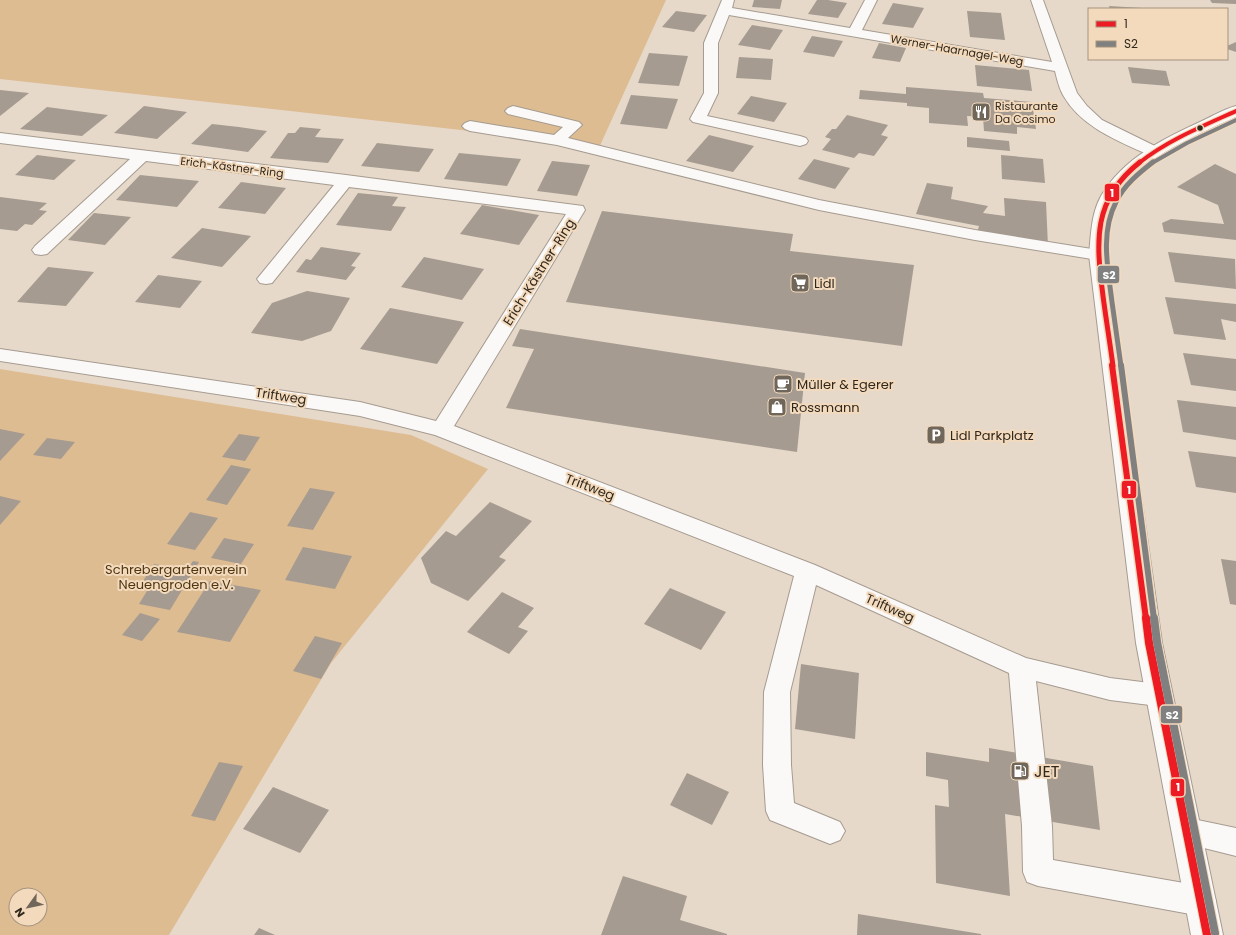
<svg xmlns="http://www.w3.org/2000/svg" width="1236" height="935" viewBox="0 0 1236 935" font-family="Poppins,sans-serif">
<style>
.green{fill:#debc92;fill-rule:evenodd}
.building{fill:#a69b90}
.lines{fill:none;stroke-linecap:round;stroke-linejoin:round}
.minor-casing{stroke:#a59b90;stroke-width:2}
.major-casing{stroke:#a59b90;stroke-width:2}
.minor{fill:#fbf9f7;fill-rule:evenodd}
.major{fill:#fbf9f7;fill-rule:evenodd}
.bus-1-far3-casing{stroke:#f3dabd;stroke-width:6}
.bus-1-far2-casing{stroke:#f3dabd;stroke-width:8}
.bus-1-far1-casing{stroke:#f3dabd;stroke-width:9}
.bus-1-casing{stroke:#f3dabd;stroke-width:10}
.bus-2-far3-casing{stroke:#f3dabd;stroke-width:6}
.bus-2-far2-casing{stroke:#f3dabd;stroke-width:8}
.bus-2-far1-casing{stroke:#f3dabd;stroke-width:9}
.bus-2-casing{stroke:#f3dabd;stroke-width:10}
.bus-1-far3{stroke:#ed1c24;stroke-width:4}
.bus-1-far2{stroke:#ed1c24;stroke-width:5}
.bus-1-far1{stroke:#ed1c24;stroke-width:6}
.bus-1{stroke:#ed1c24;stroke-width:8}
.bus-2-far3{stroke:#808080;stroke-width:4}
.bus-2-far2{stroke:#808080;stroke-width:5}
.bus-2-far1{stroke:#808080;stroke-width:6}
.bus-2{stroke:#808080;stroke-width:8}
.bus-dot{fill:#31281d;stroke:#f3dabd;stroke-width:1.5}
.labels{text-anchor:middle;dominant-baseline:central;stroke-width:4;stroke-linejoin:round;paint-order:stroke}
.far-street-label{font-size:11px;fill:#31281d;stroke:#f3dabd}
.far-poi-label{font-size:11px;fill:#31281d;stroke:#f3dabd;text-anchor:start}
.street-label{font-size:13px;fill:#31281d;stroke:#f3dabd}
.poi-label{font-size:13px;fill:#31281d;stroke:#f3dabd;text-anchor:start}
.park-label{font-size:13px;fill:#4f3610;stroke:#f3dabd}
.near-poi-label{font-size:16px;fill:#31281d;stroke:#f3dabd;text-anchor:start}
.line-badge{stroke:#f3dabd;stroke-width:1.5}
.badge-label{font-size:11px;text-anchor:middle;font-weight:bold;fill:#fff}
</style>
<rect width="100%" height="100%" fill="#e6d9ca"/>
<g class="green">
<polygon points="0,0 666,0 598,150 506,135 0,79"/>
<path d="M0 369 411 435 488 469 331 663 169 935H0ZM16 895H40V919H16Z"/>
</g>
<g class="building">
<polygon points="754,0 782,0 780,9 752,7"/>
<polygon points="817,0 828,0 847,3 838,18 808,14"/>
<polygon points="1210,0 1236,0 1236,4 1212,3"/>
<polygon points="893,3 924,8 913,28 882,24"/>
<polygon points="1109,6 1142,8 1142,9 1110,9"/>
<polygon points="676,11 707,15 694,32 662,27"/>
<polygon points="967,11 1001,13 1005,40 970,37"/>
<polygon points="752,25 783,30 770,50 738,45"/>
<polygon points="812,36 843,41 834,57 803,52"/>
<polygon points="1236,42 1236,52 1227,49 1227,46"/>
<polygon points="879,43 906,48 900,62 872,58"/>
<polygon points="649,53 688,56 679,86 638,83"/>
<polygon points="739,57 773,59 771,80 736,78"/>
<polygon points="975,65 1029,70 1032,91 977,86"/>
<polygon points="1128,67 1166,71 1170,86 1132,83"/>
<polygon points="906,87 983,93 984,98 1032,102 1036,129 1017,127 1017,134 984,131 983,117 967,116 968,126 929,123 929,108 907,106 907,103 859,99 860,90 906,94"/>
<polygon points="0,90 29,93 0,116"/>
<polygon points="631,95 678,99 667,129 620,124"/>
<polygon points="751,96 787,103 774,122 737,114"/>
<polygon points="144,106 187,112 157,139 114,133"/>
<polygon points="47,107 77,111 108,115 82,136 20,129"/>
<polygon points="847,115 888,125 881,135 888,137 874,156 859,153 854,158 822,150 831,139 825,137 832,129 836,129"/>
<polygon points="212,124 239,127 267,131 248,152 191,144"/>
<polygon points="300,127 321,129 315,137 344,139 328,163 270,158 288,133 295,133"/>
<polygon points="709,135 754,146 733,172 686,161"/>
<polygon points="967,137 1009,141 1010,151 967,147"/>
<polygon points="377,143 405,146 434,149 419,172 361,166"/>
<polygon points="459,153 521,159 507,186 444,179"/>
<polygon points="37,155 76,160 54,180 15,175"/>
<polygon points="1001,155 1043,159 1045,183 1002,179"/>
<polygon points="814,159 850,168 835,189 798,179"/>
<polygon points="552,161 590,165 577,196 537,191"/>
<polygon points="1215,164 1236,174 1236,240 1164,232 1162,223 1171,219 1224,224 1218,205 1177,187"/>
<polygon points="140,175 199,181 177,207 116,200"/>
<polygon points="241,182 286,188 265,214 218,208"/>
<polygon points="927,183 953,187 951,199 988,206 983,213 1005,216 1004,198 1046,202 1048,246 977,233 979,226 916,214"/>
<polygon points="358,193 398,197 392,206 406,207 391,231 336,225"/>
<polygon points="0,197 47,203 39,210 47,211 32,225 25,224 17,231 0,229"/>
<polygon points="482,205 539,215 519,245 460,234"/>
<polygon points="602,211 793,234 790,251 914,265 902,346 566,302"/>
<polygon points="94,213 131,217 105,245 68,240"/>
<polygon points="202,228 251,236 222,267 171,258"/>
<polygon points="321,247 361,253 351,266 356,267 346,280 296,272 306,259 311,260"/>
<polygon points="1168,252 1235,259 1236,289 1175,282"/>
<polygon points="424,257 484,269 462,300 401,287"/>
<polygon points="48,267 94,272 66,306 17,302"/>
<polygon points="158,275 202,281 180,308 135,302"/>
<polygon points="307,291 350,298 331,331 302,341 251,333 272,303"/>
<polygon points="1165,297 1236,304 1236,322 1221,319 1226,340 1174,334"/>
<polygon points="390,308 464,322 437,364 360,349"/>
<polygon points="520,329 805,373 797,452 506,408 534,349 512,346"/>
<polygon points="1183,353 1236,359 1236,391 1191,385"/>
<polygon points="1177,400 1236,407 1236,440 1183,432"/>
<polygon points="0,429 25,434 0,461"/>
<polygon points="239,434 260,437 245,461 222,457"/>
<polygon points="47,438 75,442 61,459 33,455"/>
<polygon points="1188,451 1236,457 1236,493 1196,487"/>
<polygon points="231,465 251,469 227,505 206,500"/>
<polygon points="310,488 335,492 313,530 287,526"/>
<polygon points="0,496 21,501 0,525"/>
<polygon points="490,502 532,521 499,557 506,560 468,601 431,583 421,558 446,531 456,536"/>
<polygon points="190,512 218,518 195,550 167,544"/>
<polygon points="224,538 254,544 241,564 211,558"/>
<polygon points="303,547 352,556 335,589 285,580"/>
<polygon points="1221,559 1236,561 1236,605 1230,604"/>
<polygon points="193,561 199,562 170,610 139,604 150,586 141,584 154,564 187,570"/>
<polygon points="210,581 261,590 230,642 177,632"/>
<polygon points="670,588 726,612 701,650 644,624"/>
<polygon points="502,592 534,608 518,627 528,631 509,654 467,632"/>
<polygon points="140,613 160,619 142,641 122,635"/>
<polygon points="315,636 342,643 321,679 293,671"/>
<polygon points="801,664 859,673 855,739 795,729"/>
<polygon points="989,748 1093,766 1100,830 1005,814 1010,896 936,883 935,805 949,807 948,780 926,776 926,752 989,762"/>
<polygon points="219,762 243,766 215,821 191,816"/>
<polygon points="687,773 729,792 712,825 670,805"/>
<polygon points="273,787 329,810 300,853 243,829"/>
<polygon points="623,876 687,896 680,920 727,934 727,935 601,935"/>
<polygon points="858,914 981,934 981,935 857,935"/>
<polygon points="259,928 275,935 254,935"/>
</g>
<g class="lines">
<defs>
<g id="minor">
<path d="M722 0H734L732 8 850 28 865 0H877L862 30 1052 62 1031 0H1043L1077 93 1087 106 1102 120 1161 149 1163 152 1161 155 1155 157 1149 155C1118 141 1081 127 1063 95 1059 88 1057 79 1055 71L729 15 718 43V93L707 116 800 136 806 138 808 141 806 144 800 146 693 122 690 119 704 93V43Z"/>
<polygon points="513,106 579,122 582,125 568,138 819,200 975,230 1098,250 1104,251 1107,255 1104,259 1098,260 975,240 819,210 557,145 470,131 465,129 462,126 465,123 470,121 554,135 563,127 508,114 505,111 508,108"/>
<polygon points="0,133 346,175 583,206 585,210 454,426 815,565 1026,658 1110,678 1158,684 1167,687 1171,695 1167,703 1158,706 1110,700 1036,681 1052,826 1053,860 1201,886 1212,891 1216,901 1212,911 1201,916 1038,886 1027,882 1023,872 1022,826 1009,673 816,585 790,692 791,765 794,803 840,822 845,831 840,840 830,844 770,820 766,811 763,765 764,692 794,576 435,435 360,416 0,361 0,349 360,402 436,421 566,214 349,187 272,283 266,284 260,283 257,279 334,185 146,161 47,254 41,255 35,254 32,250 35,246 130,159 0,143"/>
<polygon points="1188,818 1236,828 1236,856 1188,844 1178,840 1173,831 1178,822"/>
</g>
<path id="major" d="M1236 106V117C1201 133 1133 161 1117 198 1109 217 1108 235 1107 255L1162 643 1223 935H1191L1136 643 1089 255C1091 235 1091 214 1101 196 1123 158 1165 138 1202 121 1213 116 1224 109 1236 106Z"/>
</defs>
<use href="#minor" class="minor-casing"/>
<use href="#major" class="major-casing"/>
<use href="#minor" class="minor"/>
<use href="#major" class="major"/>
<defs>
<path id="bus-1-far3" d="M1139 163C1168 140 1203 126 1236 111"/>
<path id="bus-1-far2" d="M1113 366C1110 343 1106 319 1103 296 1096 241 1092 200 1140 162"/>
<polyline id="bus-1-far1" points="1112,365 1146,619"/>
<polyline id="bus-1" points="1146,618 1149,643 1207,935"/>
<polyline id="bus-2-far3" points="1152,163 1187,143 1236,120"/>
<path id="bus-2-far2" d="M1121 366C1118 345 1115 323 1112 302 1108 269 1100 233 1116 202 1124 185 1139 173 1153 162"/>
<polyline id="bus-2-far1" points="1121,365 1154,619"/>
<polyline id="bus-2" points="1154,618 1157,642 1215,933"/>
</defs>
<use href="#bus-1-far3" class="bus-1-far3-casing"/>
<use href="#bus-1-far2" class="bus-1-far2-casing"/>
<use href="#bus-1-far1" class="bus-1-far1-casing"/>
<use href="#bus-1" class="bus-1-casing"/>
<use href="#bus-2-far3" class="bus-2-far3-casing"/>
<use href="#bus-2-far2" class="bus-2-far2-casing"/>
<use href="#bus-2-far1" class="bus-2-far1-casing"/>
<use href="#bus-2" class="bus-2-casing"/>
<use href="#bus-1-far3" class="bus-1-far3"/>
<use href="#bus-1-far2" class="bus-1-far2"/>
<use href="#bus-1-far1" class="bus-1-far1"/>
<use href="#bus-1" class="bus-1"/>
<use href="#bus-2-far3" class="bus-2-far3"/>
<use href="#bus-2-far2" class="bus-2-far2"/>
<use href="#bus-2-far1" class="bus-2-far1"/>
<use href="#bus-2" class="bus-2"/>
</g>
<defs>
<symbol id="restaurant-square" viewBox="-11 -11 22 22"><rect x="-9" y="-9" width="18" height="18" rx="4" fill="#70665a" stroke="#f3dabd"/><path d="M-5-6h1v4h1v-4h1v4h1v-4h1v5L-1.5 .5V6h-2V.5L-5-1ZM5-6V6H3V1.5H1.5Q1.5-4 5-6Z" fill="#fff"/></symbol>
<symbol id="supermarket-square" viewBox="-11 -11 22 22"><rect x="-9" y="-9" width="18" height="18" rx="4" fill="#70665a" stroke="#f3dabd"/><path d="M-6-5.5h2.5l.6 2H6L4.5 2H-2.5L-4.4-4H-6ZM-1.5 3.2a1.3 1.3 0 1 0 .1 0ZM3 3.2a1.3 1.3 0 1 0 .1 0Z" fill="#fff"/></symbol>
<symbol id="cafe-square" viewBox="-11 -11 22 22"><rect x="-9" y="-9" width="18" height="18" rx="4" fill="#70665a" stroke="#f3dabd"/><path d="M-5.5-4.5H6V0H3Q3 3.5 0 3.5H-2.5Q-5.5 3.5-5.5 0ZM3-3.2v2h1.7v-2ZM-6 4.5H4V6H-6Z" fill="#fff"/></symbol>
<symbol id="shop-square" viewBox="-11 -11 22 22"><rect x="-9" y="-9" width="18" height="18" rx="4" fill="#70665a" stroke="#f3dabd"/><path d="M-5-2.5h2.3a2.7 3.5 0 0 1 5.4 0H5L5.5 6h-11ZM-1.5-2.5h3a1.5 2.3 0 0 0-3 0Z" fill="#fff"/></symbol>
<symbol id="parking-square" viewBox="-11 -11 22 22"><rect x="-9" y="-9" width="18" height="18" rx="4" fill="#70665a" stroke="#f3dabd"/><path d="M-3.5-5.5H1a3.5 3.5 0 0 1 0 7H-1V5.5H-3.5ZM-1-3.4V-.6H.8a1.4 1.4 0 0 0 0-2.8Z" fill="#fff"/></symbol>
<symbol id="fuel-square" viewBox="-11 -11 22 22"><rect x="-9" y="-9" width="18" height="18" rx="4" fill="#70665a" stroke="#f3dabd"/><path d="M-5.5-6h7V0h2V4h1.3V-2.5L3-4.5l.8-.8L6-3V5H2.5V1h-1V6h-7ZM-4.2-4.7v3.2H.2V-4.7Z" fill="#fff"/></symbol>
</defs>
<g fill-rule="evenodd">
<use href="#restaurant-square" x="970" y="101" width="22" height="22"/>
<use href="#supermarket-square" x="789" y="272" width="22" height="22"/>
<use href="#cafe-square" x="772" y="373" width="22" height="22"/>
<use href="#shop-square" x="766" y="396" width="22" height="22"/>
<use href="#parking-square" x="925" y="424" width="22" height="22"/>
<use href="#fuel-square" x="1009" y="760" width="22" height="22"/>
</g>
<circle class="bus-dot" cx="1200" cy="128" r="3.5"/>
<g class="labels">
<g class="far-street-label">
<text transform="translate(957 50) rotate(10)">Werner-Haarnagel-Weg</text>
<text transform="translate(232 167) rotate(7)">Erich-Kästner-Ring</text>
</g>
<g class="far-poi-label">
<text x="995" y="106">Ristaurante<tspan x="995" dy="13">Da Cosimo</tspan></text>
</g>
<g class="street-label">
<text transform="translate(539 272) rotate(-58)">Erich-Kästner-Ring</text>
<text transform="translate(281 396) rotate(9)">Triftweg</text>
<text transform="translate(590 487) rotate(21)">Triftweg</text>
<text transform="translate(890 608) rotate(24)">Triftweg</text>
</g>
<g class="poi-label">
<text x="814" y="283">Lidl</text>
<text x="797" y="384">Müller &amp; Egerer</text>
<text x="791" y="407">Rossmann</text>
<text x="950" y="435">Lidl Parkplatz</text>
</g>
<g class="park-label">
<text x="176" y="569">Schrebergartenverein<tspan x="176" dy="15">Neuengroden e.V.</tspan></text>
</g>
<g class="near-poi-label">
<text x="1034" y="771">JET</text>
</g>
</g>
<g class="line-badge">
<rect x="1104" y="183" width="16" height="19" rx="4" fill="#ed1c24"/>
<rect x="1097" y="265" width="23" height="19" rx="4" fill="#808080"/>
<rect x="1121" y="480" width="16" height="19" rx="4" fill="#ed1c24"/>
<rect x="1160" y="705" width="23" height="19" rx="4" fill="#808080"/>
<rect x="1170" y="778" width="15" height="19" rx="4" fill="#ed1c24"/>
</g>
<g class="badge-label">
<text x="1112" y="197">1</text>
<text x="1109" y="279">S2</text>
<text x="1129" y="494">1</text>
<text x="1172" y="719">S2</text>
<text x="1178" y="791">1</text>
</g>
<rect x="1088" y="8" width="140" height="52" fill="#f3dabd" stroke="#a5937d"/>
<rect x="1096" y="21" width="20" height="6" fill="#ed1c24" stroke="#a5937d"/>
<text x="1124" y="28" font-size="12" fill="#31281d">1</text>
<rect x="1096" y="41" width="20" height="6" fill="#808080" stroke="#a5937d"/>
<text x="1124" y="48" font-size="12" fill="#31281d">S2</text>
<g transform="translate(28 907) rotate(237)"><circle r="19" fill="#f3dabd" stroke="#a5937d"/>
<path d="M0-3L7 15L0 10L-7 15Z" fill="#70665a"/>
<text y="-6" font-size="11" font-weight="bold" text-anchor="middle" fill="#31281d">N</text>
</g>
</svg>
